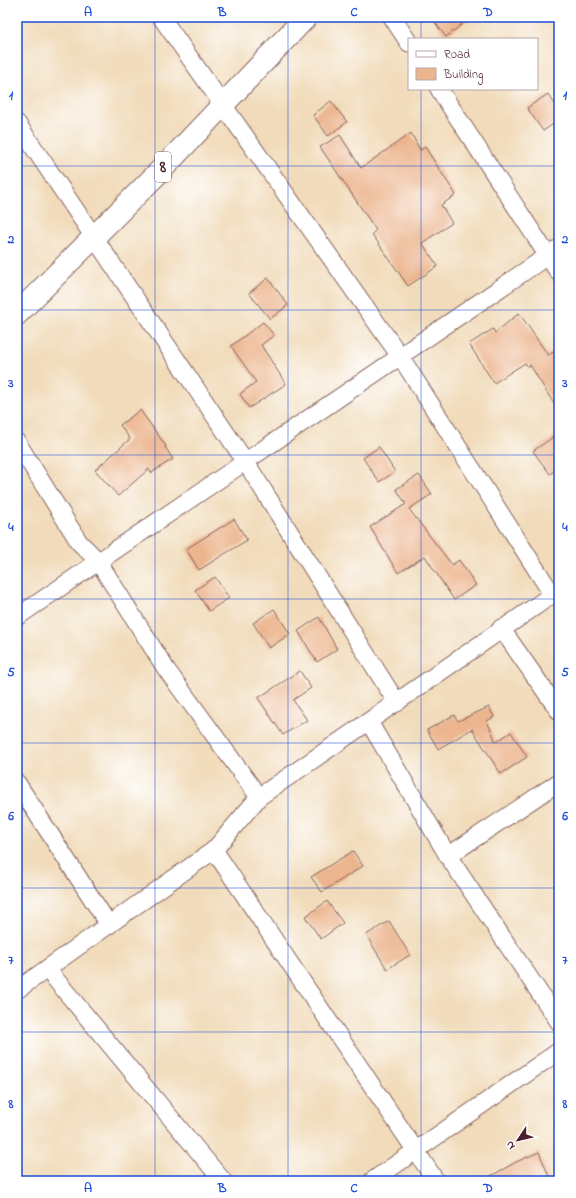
<svg xmlns="http://www.w3.org/2000/svg" width="576" height="1198" viewBox="0 0 576 1198" font-family="'Indie Flower',sans-serif">
<style>
.building{fill:#ecb58e}
.lines{fill:none;stroke-linecap:round;stroke-linejoin:round}
.minor-casing{stroke:#84615d;stroke-width:19}
.primary-casing{stroke:#84615d;stroke-width:24}
.minor{stroke:#fff;stroke-width:17}
.primary{stroke:#fff;stroke-width:22}
.grid{fill:none;stroke:#1d4ed8;stroke-width:1;stroke-opacity:0.55}
.labels{text-anchor:middle;dominant-baseline:central;stroke-width:3;stroke-linejoin:round;paint-order:stroke}
.shield{fill:#fff;stroke:#80626b;stroke-width:1}
.shield-label{font-size:17px;font-weight:bold;fill:#4a1f2b}
.neatline{fill:none;stroke:#1d4ed8;stroke-width:1.5}
.grid-label{font-size:13px;text-anchor:middle;font-weight:bold;fill:#1d4ed8}
</style>
<rect width="100%" height="100%" fill="#fff"/>
<filter id="ink" filterUnits="userSpaceOnUse"><feTurbulence type="fractalNoise" baseFrequency=".025" numOctaves="2"/><feDisplacementMap in="SourceGraphic" scale="8" xChannelSelector="R" yChannelSelector="G"/><feConvolveMatrix kernelMatrix="1 2 1 2 8 2 1 2 1" color-interpolation-filters="sRGB"/></filter>
<filter id="wash" filterUnits="userSpaceOnUse"><feTurbulence type="fractalNoise" baseFrequency=".012" numOctaves="4" result="noise"/><feDisplacementMap in="SourceGraphic" scale="16" xChannelSelector="R" yChannelSelector="G"/><feGaussianBlur stdDeviation="0.9" result="paint"/><feColorMatrix in="noise" values="0 0 0 0 0 0 0 0 0 0 0 0 0 0 0 0 0 1.4 0 .05"/><feComposite in="paint" operator="in"/></filter>
<g filter="url(#wash)">
<rect width="100%" height="100%" fill="#f1dbba"/>
<g id="blocks">
<g class="building">
<polygon points="431,17 471,17 446,37"/>
<polygon points="548,94 559,110 559,120 543,131 527,108"/>
<polygon points="331,101 347,122 328,136 313,115"/>
<polygon points="411,133 420,150 425,147 456,195 441,205 452,223 422,243 438,266 408,286 372,234 376,230 320,147 340,135 361,168"/>
<polygon points="268,278 288,305 270,319 249,293"/>
<polygon points="519,313 548,355 559,349 559,412 530,365 528,367 525,363 494,383 469,344 493,329 495,333"/>
<polygon points="263,322 274,335 261,345 286,384 249,408 240,394 256,382 231,346"/>
<polygon points="140,410 166,446 165,447 173,459 151,473 149,469 118,496 95,470 130,439 120,425"/>
<polygon points="559,433 559,467 550,474 533,451"/>
<polygon points="379,447 395,472 379,482 363,458"/>
<polygon points="419,475 432,494 409,509 452,565 459,560 476,585 454,600 425,556 398,573 370,527 406,504 396,489"/>
<polygon points="234,519 247,540 199,570 186,549"/>
<polygon points="215,577 229,598 209,611 195,590"/>
<polygon points="274,609 290,634 269,648 253,623"/>
<polygon points="319,617 337,649 317,662 298,631"/>
<polygon points="300,671 311,688 293,700 307,720 283,735 258,698"/>
<polygon points="489,707 494,717 487,721 496,742 511,732 527,757 501,774 472,729 438,749 427,730 454,715 458,721"/>
<polygon points="353,851 363,866 322,892 311,877"/>
<polygon points="327,901 343,923 321,939 305,917"/>
<polygon points="389,921 410,955 387,969 366,935"/>
<polygon points="539,1152 551,1181 482,1181 516,1162"/>
</g>
</g>
</g>
<g filter="url(#ink)">
<use href="#blocks" fill-opacity="0" stroke="#84615d" stroke-width="1"/>
<g class="lines">
<defs>
<g id="minor">
<polyline points="161,17 400,356 552,594"/>
<polyline points="392,17 409,43"/>
<polyline points="439,89 559,273"/>
<polyline points="17,123 245,461 397,703"/>
<polyline points="17,442 79,542 98,561 166,669 259,797"/>
<polyline points="17,617 559,248"/>
<polyline points="501,628 559,711"/>
<polyline points="369,722 448,856 559,1022"/>
<polyline points="17,783 109,925"/>
<polyline points="214,850 436,1181"/>
<polyline points="448,856 559,782"/>
<polyline points="47,969 223,1181"/>
<polyline points="17,990 214,850 259,797 559,590"/>
<polyline points="372,1181 559,1051"/>
</g>
<polyline id="primary" points="17,314 164,167 306,17"/>
</defs>
<use href="#minor" class="minor-casing"/>
<use href="#primary" class="primary-casing"/>
<use href="#minor" class="minor"/>
<use href="#primary" class="primary"/>
</g>
</g>
<path class="grid" d="M155 17V1181M288 17V1181M421 17V39M421 89V1181M17 166H559M17 310H559M17 455H559M17 599H559M17 743H559M17 888H559M17 1032H559"/>
<g class="labels">
<rect class="shield" x="155" y="152" width="16" height="30" rx="3"/>
<g class="shield-label">
<text x="163" y="167">8</text>
</g>
</g>
<rect width="576" height="1198" fill="none" stroke="#fff" stroke-width="44"/>
<rect x="408" y="38" width="130" height="52" fill="#ffffff" stroke="#b7a5aa"/>
<rect x="416" y="51" width="20" height="6" fill="#ffffff" stroke="#b7a5aa"/>
<text x="444" y="58" font-size="12" fill="#4a1f2b">Road</text>
<rect x="416" y="68" width="20" height="12" fill="#ecb58e" stroke="#b7a5aa"/>
<text x="444" y="78" font-size="12" fill="#4a1f2b">Building</text>
<g transform="translate(518 1140) rotate(235)" stroke="#ffffff" stroke-width="3" paint-order="stroke">
<path d="M0-3L7 15L0 10L-7 15Z" fill="#4a1f2b"/>
<text y="-6" font-size="11" font-weight="bold" text-anchor="middle" fill="#4a1f2b">N</text>
</g>
<rect x="22" y="22" width="532" height="1154" class="neatline"/>
<g class="grid-label">
<text x="88" y="16">A</text>
<text x="222" y="16">B</text>
<text x="354" y="16">C</text>
<text x="488" y="16">D</text>
<text x="11" y="99">1</text>
<text x="565" y="99">1</text>
<text x="11" y="243">2</text>
<text x="565" y="243">2</text>
<text x="11" y="387">3</text>
<text x="565" y="387">3</text>
<text x="11" y="531">4</text>
<text x="565" y="531">4</text>
<text x="11" y="676">5</text>
<text x="565" y="676">5</text>
<text x="11" y="820">6</text>
<text x="565" y="820">6</text>
<text x="11" y="964">7</text>
<text x="565" y="964">7</text>
<text x="11" y="1108">8</text>
<text x="565" y="1108">8</text>
<text x="88" y="1192">A</text>
<text x="222" y="1192">B</text>
<text x="354" y="1192">C</text>
<text x="488" y="1192">D</text>
</g>
</svg>
